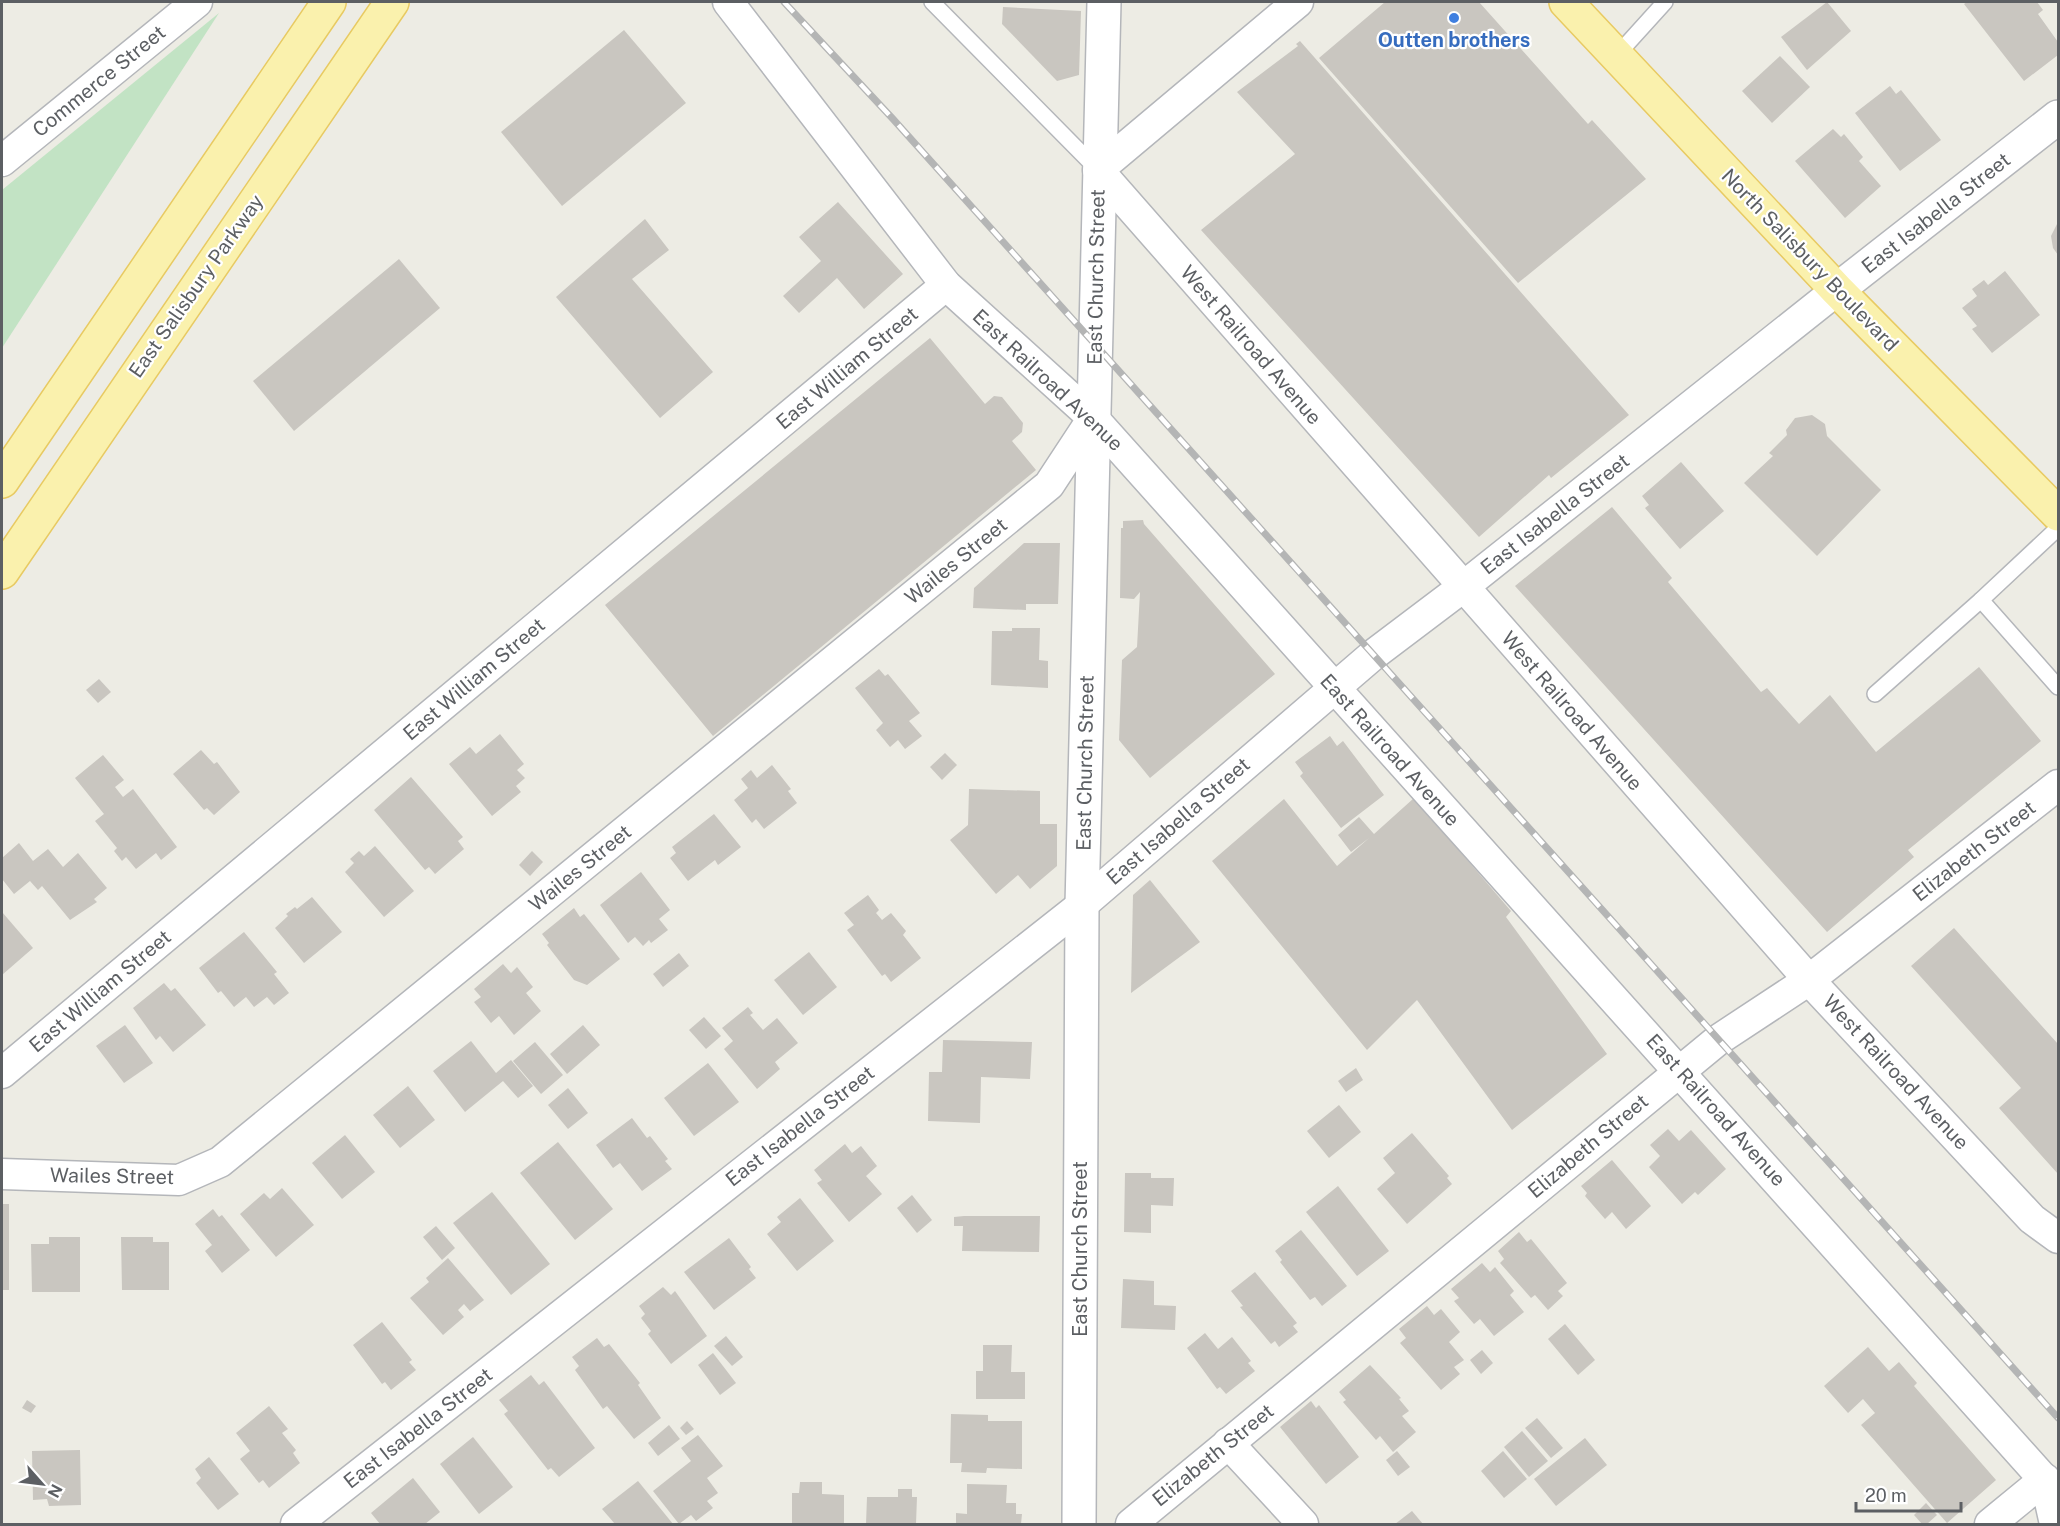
<svg xmlns="http://www.w3.org/2000/svg" width="2060" height="1526" viewBox="0 0 2060 1526" font-family="'Public Sans',sans-serif">
<style>
.green{fill:#c2e3c4}
.building{fill:#c9c6c0}
.lines{fill:none;stroke-linecap:round;stroke-linejoin:round}
.service-casing{stroke:#b4b6ba;stroke-width:18}
.minor-casing{stroke:#b4b6ba;stroke-width:33}
.tertiary-casing{stroke:#b4b6ba;stroke-width:36}
.primary-casing{stroke:#e8ca62;stroke-width:36}
.service{stroke:#fff;stroke-width:15}
.minor{stroke:#fff;stroke-width:30}
.tertiary{stroke:#fff;stroke-width:33}
.primary{stroke:#faf1ad;stroke-width:33}
.rail-casing{stroke:#b4b5b5;stroke-width:7}
.rail{stroke:#fff;stroke-width:4.5;stroke-dasharray:14;stroke-linecap:butt}
.shop-dot{fill:#3f7fe0;stroke:#fff;stroke-width:2}
.labels{text-anchor:middle;dominant-baseline:central;stroke-width:4.5;stroke-linejoin:round;paint-order:stroke}
.shop-label{font-size:20px;font-weight:bold;fill:#366cbe;stroke:#fff}
.street-label{font-size:20px;fill:#5c5f63;stroke:#fff}
</style>
<rect width="100%" height="100%" fill="#edece4"/>
<polygon class="green" points="219,13 2,348 2,190"/>
<g class="building">
<polygon points="1385,2 1479,2 1588,124 1592,120 1646,179 1518,283 1319,58"/>
<polygon points="1827,2 1851,31 1807,70 1781,37"/>
<polygon points="1967,2 2037,2 2043,10 2038,14 2058,42 2058,55 2024,81 1964,4"/>
<polygon points="1003,7 1081,11 1079,75 1057,81 1002,24"/>
<polygon points="624,30 686,103 562,206 501,132"/>
<polygon points="1300,41 1629,415 1551,478 1549,475 1479,537 1201,230 1295,154 1237,92 1298,46 1296,44"/>
<polygon points="1780,56 1810,87 1772,123 1742,91"/>
<polygon points="1890,86 1896,94 1901,90 1941,140 1900,171 1855,113"/>
<polygon points="1833,129 1841,137 1844,134 1863,157 1859,161 1881,186 1845,218 1795,161"/>
<polygon points="838,202 903,274 864,309 837,278 799,313 783,296 821,261 799,237"/>
<polygon points="645,219 669,250 632,279 713,372 660,418 556,297"/>
<polygon points="2058,222 2058,255 2053,248 2051,236"/>
<polygon points="399,259 440,308 294,431 253,381"/>
<polygon points="2005,271 2040,315 1992,353 1972,329 1977,326 1962,308 1977,296 1972,289 1984,280 1988,285"/>
<polygon points="930,338 985,404 994,396 1002,397 1023,423 1022,432 1012,441 1036,470 713,736 605,605"/>
<polygon points="1812,415 1825,424 1827,436 1881,490 1817,556 1744,483 1773,456 1769,453 1787,435 1786,430 1795,418"/>
<polygon points="1681,462 1724,511 1680,549 1645,508 1649,505 1642,496"/>
<polygon points="1612,507 1672,578 1668,582 1761,692 1767,688 1799,724 1830,695 1876,752 1979,667 2041,741 1908,850 1914,857 1827,932 1515,586"/>
<polygon points="1143,520 1144,524 1275,674 1150,778 1119,740 1122,660 1137,647 1140,592 1134,599 1120,598 1121,528 1123,528 1123,521"/>
<polygon points="1024,543 1060,543 1058,604 1026,604 1026,610 973,608 974,588"/>
<polygon points="1012,628 1040,628 1039,660 1048,661 1048,688 991,685 992,631 1012,631"/>
<polygon points="879,669 885,676 888,674 920,713 909,721 922,736 905,749 898,740 890,747 876,730 883,723 855,688"/>
<polygon points="99,679 111,692 98,703 86,690"/>
<polygon points="500,734 524,764 517,770 525,778 516,786 521,792 492,816 449,764 470,747 476,754"/>
<polygon points="1330,736 1337,746 1343,741 1384,795 1341,828 1300,776 1303,773 1295,762"/>
<polygon points="201,750 214,764 217,762 240,792 214,815 207,808 204,810 173,774"/>
<polygon points="945,753 957,765 942,780 930,767"/>
<polygon points="103,755 124,780 115,787 123,797 133,789 177,847 161,860 156,853 136,869 126,857 122,861 114,851 117,848 95,821 104,814 75,778"/>
<polygon points="772,765 791,789 788,791 797,803 764,829 756,819 752,823 734,800 748,788 741,779 751,770 757,778"/>
<polygon points="411,777 463,837 458,841 464,849 435,874 429,867 425,870 374,810"/>
<polygon points="969,789 1040,791 1040,824 1057,824 1057,866 1030,889 1018,875 996,894 950,840 968,825"/>
<polygon points="1414,798 1511,911 1506,917 1607,1054 1512,1130 1417,1000 1367,1050 1212,861 1284,799 1337,866 1369,838 1351,852 1338,835 1359,817 1374,834"/>
<polygon points="714,814 741,847 718,865 715,860 688,881 670,858 676,853 672,847"/>
<polygon points="19,843 33,861 48,849 63,867 78,853 107,888 94,899 97,902 70,920 42,886 38,890 30,881 14,894 2,879 2,858"/>
<polygon points="375,846 414,891 384,917 345,872 354,863 350,859 359,851 364,856"/>
<polygon points="532,851 543,862 530,876 519,865"/>
<polygon points="641,872 670,910 659,919 668,930 651,943 649,940 643,946 635,937 628,943 600,905"/>
<polygon points="1150,880 1200,942 1131,993 1133,895"/>
<polygon points="868,895 879,910 876,913 882,920 891,913 906,931 903,935 921,958 891,982 885,974 882,976 847,930 854,925 844,913"/>
<polygon points="312,897 342,932 304,963 275,928 288,916 286,914 295,907 297,909"/>
<polygon points="574,908 580,917 584,914 620,959 587,985 574,980 547,945 549,943 542,934"/>
<polygon points="2,912 33,948 2,975"/>
<polygon points="1954,928 2058,1044 2058,1174 1999,1108 2021,1088 1911,966"/>
<polygon points="244,932 277,972 274,974 289,993 274,1005 267,997 254,1007 246,997 234,1007 221,991 218,993 199,968"/>
<polygon points="809,952 837,987 803,1015 774,980"/>
<polygon points="679,953 689,966 663,987 653,974"/>
<polygon points="503,964 511,973 517,967 533,987 526,993 541,1011 514,1035 499,1016 491,1023 474,1002 481,997 474,989"/>
<polygon points="164,983 171,991 175,988 206,1025 173,1052 160,1036 156,1040 133,1008"/>
<polygon points="748,1007 753,1013 750,1015 763,1030 777,1018 798,1043 775,1062 780,1069 757,1089 724,1049 733,1041 722,1028"/>
<polygon points="704,1017 721,1036 706,1049 689,1030"/>
<polygon points="125,1025 153,1063 124,1083 96,1046"/>
<polygon points="583,1025 600,1045 567,1074 550,1054"/>
<polygon points="943,1040 1032,1042 1030,1079 981,1077 980,1123 928,1121 929,1072 942,1072"/>
<polygon points="471,1041 496,1073 511,1060 533,1086 518,1098 503,1081 465,1112 433,1071"/>
<polygon points="535,1042 563,1075 541,1094 513,1061"/>
<polygon points="708,1063 739,1102 694,1136 664,1098"/>
<polygon points="1356,1068 1363,1080 1346,1092 1338,1081"/>
<polygon points="408,1086 435,1120 400,1148 373,1115"/>
<polygon points="568,1088 588,1113 568,1129 548,1105"/>
<polygon points="1339,1105 1361,1132 1329,1158 1307,1131"/>
<polygon points="632,1118 647,1138 650,1136 668,1159 665,1161 672,1169 642,1191 620,1163 613,1168 596,1145"/>
<polygon points="1668,1129 1679,1141 1691,1130 1726,1169 1698,1195 1695,1192 1682,1204 1649,1167 1660,1156 1650,1145"/>
<polygon points="1412,1133 1449,1176 1447,1178 1452,1184 1407,1224 1377,1189 1395,1173 1383,1158"/>
<polygon points="345,1135 375,1172 342,1199 312,1163"/>
<polygon points="558,1142 613,1209 575,1240 520,1173"/>
<polygon points="845,1144 852,1153 861,1146 877,1166 866,1176 882,1194 849,1222 817,1183 822,1180 814,1170"/>
<polygon points="1612,1160 1651,1206 1626,1229 1612,1212 1605,1219 1585,1196 1587,1193 1581,1186"/>
<polygon points="1125,1173 1151,1173 1151,1178 1174,1178 1173,1206 1151,1205 1151,1233 1124,1232"/>
<polygon points="1338,1186 1389,1251 1357,1276 1306,1212"/>
<polygon points="282,1188 314,1225 276,1257 240,1214 264,1193 270,1199"/>
<polygon points="492,1192 550,1264 511,1295 453,1223"/>
<polygon points="912,1195 932,1220 917,1233 897,1208"/>
<polygon points="800,1198 834,1241 797,1271 767,1234 781,1222 777,1217"/>
<rect x="2" y="1204" width="7" height="86"/>
<polygon points="213,1209 219,1217 222,1215 250,1250 222,1273 205,1251 212,1245 195,1224"/>
<polygon points="964,1216 1040,1216 1039,1252 962,1251 963,1226 954,1226 954,1217"/>
<polygon points="436,1226 455,1248 442,1260 423,1237"/>
<polygon points="1301,1230 1347,1286 1322,1306 1315,1297 1310,1300 1280,1262 1282,1260 1275,1251"/>
<polygon points="1519,1232 1527,1242 1531,1239 1567,1283 1558,1291 1563,1296 1548,1310 1535,1295 1531,1298 1500,1263 1504,1259 1498,1251"/>
<polygon points="49,1237 80,1237 80,1292 32,1292 31,1244 49,1244"/>
<polygon points="121,1237 153,1237 153,1242 169,1242 169,1290 122,1290"/>
<polygon points="729,1238 751,1267 749,1269 756,1278 714,1310 684,1272"/>
<polygon points="448,1258 484,1300 470,1311 464,1304 458,1310 464,1317 443,1335 410,1298 429,1282 426,1278"/>
<polygon points="1482,1263 1490,1272 1495,1267 1514,1291 1510,1295 1524,1312 1494,1336 1480,1319 1474,1324 1454,1301 1459,1298 1451,1289"/>
<polygon points="1255,1272 1297,1323 1293,1326 1298,1332 1279,1347 1275,1341 1271,1344 1240,1307 1243,1306 1231,1291"/>
<polygon points="1123,1279 1154,1281 1154,1305 1176,1306 1175,1330 1121,1328"/>
<polygon points="663,1287 671,1295 675,1291 707,1336 671,1364 648,1334 651,1331 641,1318 645,1314 639,1306"/>
<polygon points="1427,1306 1434,1315 1441,1309 1460,1332 1449,1342 1464,1360 1454,1367 1460,1374 1441,1390 1400,1343 1406,1338 1399,1329"/>
<polygon points="382,1322 412,1360 409,1362 416,1370 391,1390 385,1382 382,1384 353,1345"/>
<polygon points="1565,1324 1595,1360 1578,1375 1548,1339"/>
<polygon points="1205,1333 1218,1349 1232,1337 1251,1361 1248,1363 1255,1371 1226,1394 1220,1387 1217,1389 1187,1348"/>
<polygon points="726,1336 743,1357 732,1366 714,1346"/>
<polygon points="597,1338 604,1347 609,1344 640,1383 638,1385 661,1418 634,1439 607,1406 603,1409 575,1370 579,1366 572,1357"/>
<polygon points="983,1345 1012,1345 1011,1372 1025,1372 1025,1399 976,1399 976,1371 983,1371"/>
<polygon points="1868,1347 1889,1371 1899,1362 1917,1383 1914,1386 1996,1480 1947,1523 1861,1425 1875,1413 1863,1399 1848,1413 1824,1386"/>
<polygon points="1482,1350 1493,1363 1481,1374 1470,1360"/>
<polygon points="713,1353 736,1383 720,1395 698,1365"/>
<polygon points="1370,1365 1401,1398 1399,1399 1409,1411 1402,1416 1416,1432 1393,1452 1380,1436 1376,1440 1343,1402 1346,1400 1339,1392"/>
<polygon points="531,1375 539,1385 544,1381 595,1448 559,1477 551,1468 548,1470 504,1414 508,1411 499,1400"/>
<polygon points="27,1400 36,1406 31,1413 22,1408"/>
<polygon points="1311,1401 1316,1408 1319,1405 1359,1457 1326,1484 1280,1427"/>
<polygon points="269,1406 288,1429 282,1433 296,1450 293,1453 300,1463 269,1488 263,1480 259,1483 240,1459 250,1451 236,1433"/>
<polygon points="951,1414 988,1415 988,1421 1022,1421 1022,1469 987,1468 986,1473 961,1472 962,1463 950,1463"/>
<polygon points="1537,1418 1563,1448 1551,1458 1525,1428"/>
<polygon points="687,1421 694,1429 686,1435 680,1428"/>
<polygon points="669,1425 680,1439 658,1456 648,1443"/>
<polygon points="1522,1431 1548,1461 1529,1477 1504,1447"/>
<polygon points="698,1435 723,1466 707,1478 718,1493 707,1501 713,1508 696,1521 691,1515 679,1524 653,1491 691,1461 681,1448"/>
<polygon points="473,1437 513,1487 479,1514 440,1464"/>
<polygon points="1585,1438 1607,1465 1556,1506 1534,1479"/>
<polygon points="80,1450 81,1505 49,1506 47,1499 33,1500 32,1451"/>
<polygon points="1397,1451 1410,1467 1398,1476 1386,1460"/>
<polygon points="1503,1451 1527,1479 1504,1498 1481,1471"/>
<polygon points="209,1457 239,1494 218,1510 196,1483 201,1478 195,1469"/>
<polygon points="413,1478 440,1512 425,1524 380,1524 371,1513"/>
<polygon points="638,1481 673,1524 615,1524 602,1509"/>
<polygon points="800,1482 822,1482 822,1494 844,1495 844,1524 792,1524 792,1493 799,1493"/>
<polygon points="967,1484 1007,1485 1006,1503 1016,1503 1016,1514 1022,1514 1021,1524 956,1524 956,1513 967,1514"/>
<polygon points="898,1489 912,1489 912,1497 917,1497 916,1524 866,1524 867,1497 898,1497"/>
<polygon points="1926,1503 1937,1515 1927,1524 1922,1524 1914,1515"/>
<polygon points="1412,1511 1423,1524 1395,1524"/>
</g>
<g class="lines">
<defs>
<g id="service">
<polyline points="932,2 1098,170"/>
<polyline points="1617,55 1665,2"/>
<polyline points="2058,528 1981,600 2058,687"/>
<polyline points="1875,694 1981,600"/>
</g>
<g id="minor">
<polyline points="728,2 946,285 1093,418 2058,1495"/>
<polyline points="1298,2 1098,170 1809,980 2032,1219 2058,1238"/>
<polyline points="2,161 197,2"/>
<polyline points="2,1073 946,285"/>
<polyline points="2,1174 179,1180 220,1162 1049,485 1093,418"/>
<polyline points="1228,1443 1303,1524"/>
<polyline points="296,1524 1082,905 1373,655 1463,587 1837,290"/>
<polyline points="1131,1524 1718,1040 1809,980 2058,785"/>
<polyline points="1990,1524 2045,1479 2055,1524"/>
</g>
<g id="tertiary">
<polyline points="1837,290 2058,117"/>
<polyline points="1079,1524 1082,905 1104,2"/>
</g>
<g id="primary">
<polyline points="1566,2 1837,290 2058,514"/>
<polyline points="2,481 329,2"/>
<polyline points="2,572 392,2"/>
</g>
</defs>
<use href="#service" class="service-casing"/>
<use href="#minor" class="minor-casing"/>
<use href="#tertiary" class="tertiary-casing"/>
<use href="#primary" class="primary-casing"/>
<use href="#service" class="service"/>
<use href="#minor" class="minor"/>
<use href="#tertiary" class="tertiary"/>
<use href="#primary" class="primary"/>
<defs>
<polyline id="rail" points="784,2 893,119 2058,1418"/>
</defs>
<use href="#rail" class="rail-casing"/>
<use href="#rail" class="rail"/>
</g>
<circle class="shop-dot" cx="1454" cy="18" r="6"/>
<g class="labels">
<g class="shop-label">
<text x="1454" y="40">Outten brothers</text>
</g>
<g class="street-label">
<text transform="translate(99 81) rotate(-39)">Commerce Street</text>
<text transform="translate(1936 213) rotate(-38)">East Isabella Street</text>
<text transform="translate(1810 260) rotate(46)">North Salisbury Boulevard</text>
<text transform="translate(1096 277) rotate(-89)">East Church Street</text>
<text transform="translate(196 286) rotate(-55)">East Salisbury Parkway</text>
<text transform="translate(1251 345) rotate(49)">West Railroad Avenue</text>
<text transform="translate(847 368) rotate(-40)">East William Street</text>
<text transform="translate(1048 380) rotate(43)">East Railroad Avenue</text>
<text transform="translate(1555 514) rotate(-38)">East Isabella Street</text>
<text transform="translate(956 561) rotate(-39)">Wailes Street</text>
<text transform="translate(474 679) rotate(-40)">East William Street</text>
<text transform="translate(1572 711) rotate(49)">West Railroad Avenue</text>
<text transform="translate(1390 750) rotate(48)">East Railroad Avenue</text>
<text transform="translate(1085 763) rotate(-89)">East Church Street</text>
<text transform="translate(1178 821) rotate(-41)">East Isabella Street</text>
<text transform="translate(1974 851) rotate(-38)">Elizabeth Street</text>
<text transform="translate(580 868) rotate(-39)">Wailes Street</text>
<text transform="translate(100 991) rotate(-40)">East William Street</text>
<text transform="translate(1896 1072) rotate(47)">West Railroad Avenue</text>
<text transform="translate(1716 1110) rotate(48)">East Railroad Avenue</text>
<text transform="translate(800 1126) rotate(-38)">East Isabella Street</text>
<text transform="translate(1588 1146) rotate(-40)">Elizabeth Street</text>
<text transform="translate(112 1176) rotate(1)">Wailes Street</text>
<text transform="translate(1080 1249) rotate(-90)">East Church Street</text>
<text transform="translate(418 1428) rotate(-38)">East Isabella Street</text>
<text transform="translate(1213 1455) rotate(-39)">Elizabeth Street</text>
</g>
</g>
<rect width="2060" height="1526" fill="none" stroke="#5c5f63" stroke-width="6"/>
<g transform="translate(42 1484) rotate(118)" stroke="#ffffff" stroke-width="4.5" paint-order="stroke">
<path d="M0-4.5L10 22L0 15L-10 22Z" fill="#5c5f63"/>
<text y="-9" font-size="16" font-weight="bold" text-anchor="middle" fill="#5c5f63">N</text>
</g>
<path d="M1856 1502v9h105v-9" fill="none" stroke="#5c5f63" stroke-width="3"/>
<text x="1865" y="1502" font-size="18" fill="#5c5f63" stroke="#ffffff" stroke-width="4.5" paint-order="stroke">20 m</text>
</svg>
